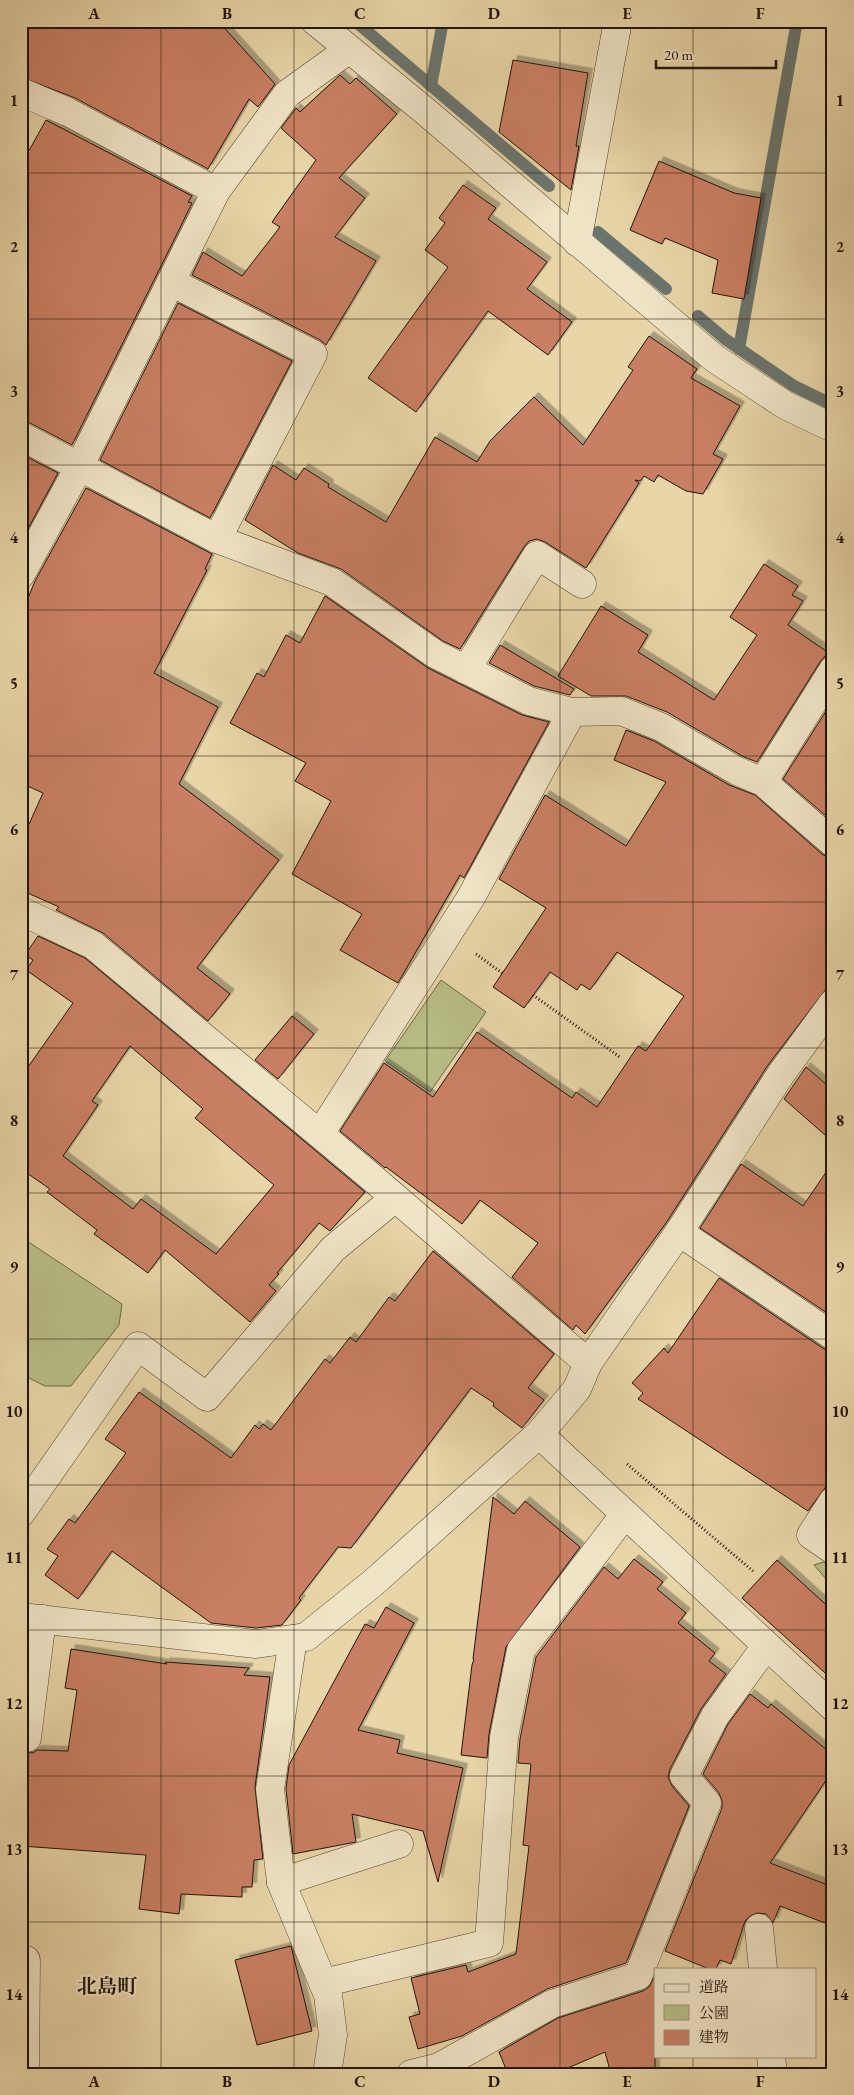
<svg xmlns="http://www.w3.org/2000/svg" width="854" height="2095" viewBox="0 0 854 2095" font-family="'EB Garamond','Noto Serif JP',serif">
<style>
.green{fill:#b8bd86;stroke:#6c6848}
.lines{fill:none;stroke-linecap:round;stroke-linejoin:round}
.stream{stroke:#6a756f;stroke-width:12}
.building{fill:#c97f63;stroke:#201409;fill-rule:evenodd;filter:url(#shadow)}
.minor-casing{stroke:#524431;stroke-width:29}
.path{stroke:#201409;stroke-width:3;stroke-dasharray:1 2.5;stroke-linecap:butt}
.minor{stroke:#f0e4c6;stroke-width:28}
.grid{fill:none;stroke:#201409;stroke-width:1;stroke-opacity:0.55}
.labels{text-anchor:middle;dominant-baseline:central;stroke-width:4;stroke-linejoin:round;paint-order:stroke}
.quarter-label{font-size:20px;font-weight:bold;fill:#201409;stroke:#f0e4c6}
.neatline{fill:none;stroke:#201409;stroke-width:2}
.grid-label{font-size:16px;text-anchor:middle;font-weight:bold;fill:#201409}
</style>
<defs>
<filter id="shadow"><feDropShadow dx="4.5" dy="-4.5" stdDeviation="0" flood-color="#0004"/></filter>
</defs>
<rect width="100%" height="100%" fill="#e8d6a8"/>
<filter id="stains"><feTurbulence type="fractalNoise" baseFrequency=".004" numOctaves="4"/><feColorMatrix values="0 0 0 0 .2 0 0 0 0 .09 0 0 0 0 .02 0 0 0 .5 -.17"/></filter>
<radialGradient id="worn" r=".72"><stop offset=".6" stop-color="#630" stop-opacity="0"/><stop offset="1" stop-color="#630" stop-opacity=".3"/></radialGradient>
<g class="green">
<polygon points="441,980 486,1012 430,1092 385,1061"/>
<polygon points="21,1237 122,1304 119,1325 71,1386 45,1386 21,1374"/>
<polygon points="823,1562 833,1567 833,1587 814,1565"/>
</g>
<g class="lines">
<g class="stream">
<polyline points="355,21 549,186"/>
<polyline points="431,86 443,21"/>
<polyline points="598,232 666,289"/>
<polyline points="698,316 725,339 794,386 833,405"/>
<polyline points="739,349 797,21"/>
</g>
</g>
<g class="building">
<polygon points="21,21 218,21 275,84 258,107 249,99 208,169 75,98 21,77"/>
<polygon points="513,60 588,73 576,146 579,146 571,190 499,132"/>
<polygon points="340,75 350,84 356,78 397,114 339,178 365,198 335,237 376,261 326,345 320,340 192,275 203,252 242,276 280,227 272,222 316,160 281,128 296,108 300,112"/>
<polygon points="46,120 192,196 188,202 192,203 176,236 72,445 28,422 21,421 21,165"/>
<polygon points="659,161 734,193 761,198 744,299 712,293 718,260 665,238 662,244 630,230"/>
<polygon points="463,185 496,208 488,219 547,262 527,289 572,322 548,355 488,311 416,412 368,378 448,267 425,250 445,223 439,218"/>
<polygon points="178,303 292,361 210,518 100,460"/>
<polygon points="649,336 697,369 691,378 740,406 713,454 723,459 703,494 686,491 658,475 654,482 644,476 640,481 635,480 639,483 586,568 545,542 537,539 529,541 524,547 460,649 443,641 341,569 298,553 245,520 273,465 296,480 304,468 329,484 328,487 386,522 435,437 477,462 490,441 534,397 583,445 633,370 628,367"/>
<polygon points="21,454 58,473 23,538 21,537"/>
<polygon points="86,488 212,554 205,569 207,570 154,673 218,707 179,784 279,860 197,968 230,994 208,1021 103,933 56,910 59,907 21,890 21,842 43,793 21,783 21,615 35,581"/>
<polygon points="764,564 798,586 792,595 803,601 788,625 832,655 825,656 820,662 757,762 744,757 667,712 626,696 591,696 558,676 601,606 648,635 638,652 714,700 757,635 730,617"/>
<polygon points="325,596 428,668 522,715 549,722 464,878 460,875 398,983 340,950 362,914 292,874 331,801 295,781 306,763 230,723 257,673 264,677 286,635 300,643"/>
<polygon points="500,645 574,689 570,695 534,686 489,663"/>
<polygon points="833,700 833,822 783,779"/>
<polygon points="626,730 654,741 729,785 755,795 823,855 833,858 833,980 768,1065 666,1223 585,1334 576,1325 573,1330 512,1277 538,1243 480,1200 462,1224 386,1167 385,1168 340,1131 384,1063 433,1097 477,1032 572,1098 576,1092 597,1107 638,1046 646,1051 684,996 617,952 590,990 581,984 577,990 550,972 524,1008 493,987 546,908 499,879 545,795 626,846 666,782 614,760"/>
<path d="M38 936 85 958 365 1192 330 1231 319 1223 277 1273 279 1274 269 1285 276 1291 250 1322 165 1250 148 1273 94 1234 97 1230 47 1192 50 1189 21 1169V1077L73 1003 26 970 33 960 25 955ZM130 1046 203 1109 195 1118 274 1185 216 1254 141 1199 133 1209 63 1156 98 1105 92 1101Z"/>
<polygon points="292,1016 314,1034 278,1079 255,1060"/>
<polygon points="806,1067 833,1090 833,1142 784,1099"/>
<polygon points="833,1162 833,1317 700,1228 741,1164 803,1206"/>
<polygon points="433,1251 554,1354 528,1388 544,1400 522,1428 493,1406 494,1403 471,1388 351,1548 338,1547 299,1598 301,1600 282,1625 256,1628 211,1623 112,1551 78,1599 45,1575 58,1556 47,1549 69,1519 75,1523 126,1453 105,1439 139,1392 231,1458 255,1425 259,1429 263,1424 271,1430 325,1359 330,1363 350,1337 356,1342 389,1297 395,1301"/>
<polygon points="719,1278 824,1349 833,1351 833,1477 808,1511 638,1399 643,1393 632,1383 664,1348 668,1353"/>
<polygon points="493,1497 514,1514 525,1501 580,1547 506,1647 489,1734 487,1758 461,1755 472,1665 474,1659 473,1659"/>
<polygon points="634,1559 663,1582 657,1589 686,1613 678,1623 715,1653 709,1661 726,1674 701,1709 670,1769 668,1777 672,1786 689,1806 626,1963 547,1989 462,2036 418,2049 409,2017 420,2014 411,1978 466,1965 468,1972 516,1954 529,1846 523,1845 531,1764 518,1763 520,1739 536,1657 604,1567 618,1579"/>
<polygon points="777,1560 833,1611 833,1680 742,1598"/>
<polygon points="386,1607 414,1623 358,1730 400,1740 397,1753 463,1768 438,1882 423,1831 352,1814 356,1842 293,1854 286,1789 289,1765 365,1624 374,1628"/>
<polygon points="71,1649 167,1664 165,1662 249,1668 244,1675 270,1677 255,1787 263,1859 254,1860 252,1887 242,1887 242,1897 181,1894 179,1914 139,1909 146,1855 21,1846 21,1752 33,1753 37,1750 68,1751 77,1690 65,1688"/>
<polygon points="750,1694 768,1708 771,1704 833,1755 833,1770 770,1863 833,1887 833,1926 780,1906 773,1923 766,1914 757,1913 750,1916 745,1921 731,1964 720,1960 716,1969 709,1969 665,1951 722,1808 722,1801 719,1793 703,1774 728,1724"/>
<polygon points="291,1946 312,2031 257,2045 235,1960"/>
<polygon points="655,1975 655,2074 611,2074 605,2052 554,2074 508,2074 499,2052 558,2018 643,1991 649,1987"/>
</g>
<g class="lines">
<defs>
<g id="minor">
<polyline points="315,21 425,111 714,358 785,405 833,428"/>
<polyline points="21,92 68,112 216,191"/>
<polyline points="577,242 618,21"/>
<polyline points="171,282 313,354 217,539"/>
<polyline points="21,436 217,539 332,582 435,654 529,701 572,712 621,711 661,727 737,771 763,782 833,843"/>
<polyline points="21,574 79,467 216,191 287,94 348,50"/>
<polyline points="466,670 537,555 582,584"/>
<polyline points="763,782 833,670"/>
<polyline points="21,911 93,945 370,1176 588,1363"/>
<polyline points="320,1134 470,899 572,712"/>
<polyline points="679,1232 833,1336"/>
<polyline points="539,1434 833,1707"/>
<polyline points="833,1501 811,1535 833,1550"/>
<polyline points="21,1513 138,1346 207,1397 333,1249 395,1198"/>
<polyline points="21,1617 256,1644 306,1637 373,1583 539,1434 577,1389 588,1363 679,1232 781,1074 833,1003"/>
<polyline points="293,1639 270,1789 281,1882 328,1995 333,2035 327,2074"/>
<polyline points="27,1738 42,1619"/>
<polyline points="281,1882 399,1844"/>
<polyline points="759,1928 763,1969"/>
<polyline points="21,1959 26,1960 25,2074"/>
<polyline points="323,1983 489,1943 504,1737 521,1650 625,1514"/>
<polyline points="771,2056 773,2074"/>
<polyline points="411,2074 439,2067 552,2004 638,1976 707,1803 684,1776 715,1716 766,1646"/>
</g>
</defs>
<use href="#minor" class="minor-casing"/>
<g class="path">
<polyline points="476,954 502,973"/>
<polyline points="533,995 621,1058"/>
<polyline points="627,1464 754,1572"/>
</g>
<use href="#minor" class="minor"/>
</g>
<path class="grid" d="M161 21V2074M294 21V2074M427 21V2074M560 21V2074M693 21V1969M21 173H833M21 319H833M21 465H833M21 610H833M21 756H833M21 902H833M21 1048H833M21 1193H833M21 1339H833M21 1485H833M21 1630H833M21 1776H833M21 1922H833M693 2056V2074"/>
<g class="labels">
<g class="quarter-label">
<text x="107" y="1986">北島町</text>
</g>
</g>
<rect width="854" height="2095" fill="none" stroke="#e8d6a8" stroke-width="55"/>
<rect x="654" y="1968" width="162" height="90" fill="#f0e4c6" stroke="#9d917a"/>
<rect x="664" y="1984" width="25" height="8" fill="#f0e4c6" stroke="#9d917a"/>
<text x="699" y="1992" font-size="15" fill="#201409">道路</text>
<rect x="664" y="2005" width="25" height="15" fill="#b8bd86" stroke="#9d917a"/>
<text x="699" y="2018" font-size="15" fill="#201409">公園</text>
<rect x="664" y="2030" width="25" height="15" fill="#c97f63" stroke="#9d917a"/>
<text x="699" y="2042" font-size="15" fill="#201409">建物</text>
<path d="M656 60v8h120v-8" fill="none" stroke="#201409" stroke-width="2.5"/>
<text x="664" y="60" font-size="15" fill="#201409" stroke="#f0e4c6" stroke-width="4" paint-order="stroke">20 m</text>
<rect x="28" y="28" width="798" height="2040" class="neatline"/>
<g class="grid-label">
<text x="94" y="19">A</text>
<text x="227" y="19">B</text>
<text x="360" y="19">C</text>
<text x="494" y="19">D</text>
<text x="627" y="19">E</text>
<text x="760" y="19">F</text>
<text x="14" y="106">1</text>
<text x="840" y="106">1</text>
<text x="14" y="252">2</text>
<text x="840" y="252">2</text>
<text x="14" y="397">3</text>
<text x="840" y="397">3</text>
<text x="14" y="543">4</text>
<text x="840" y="543">4</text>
<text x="14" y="689">5</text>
<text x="840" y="689">5</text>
<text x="14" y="835">6</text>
<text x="840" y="835">6</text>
<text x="14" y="980">7</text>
<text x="840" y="980">7</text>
<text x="14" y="1126">8</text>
<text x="840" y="1126">8</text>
<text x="14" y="1272">9</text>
<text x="840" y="1272">9</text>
<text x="14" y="1417">10</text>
<text x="840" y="1417">10</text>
<text x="14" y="1563">11</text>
<text x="840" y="1563">11</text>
<text x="14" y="1709">12</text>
<text x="840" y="1709">12</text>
<text x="14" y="1855">13</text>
<text x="840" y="1855">13</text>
<text x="14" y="2000">14</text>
<text x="840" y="2000">14</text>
<text x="94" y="2087">A</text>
<text x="227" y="2087">B</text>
<text x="360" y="2087">C</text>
<text x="494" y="2087">D</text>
<text x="627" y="2087">E</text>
<text x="760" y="2087">F</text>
</g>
<rect width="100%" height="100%" filter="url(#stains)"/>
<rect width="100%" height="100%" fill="url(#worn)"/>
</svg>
